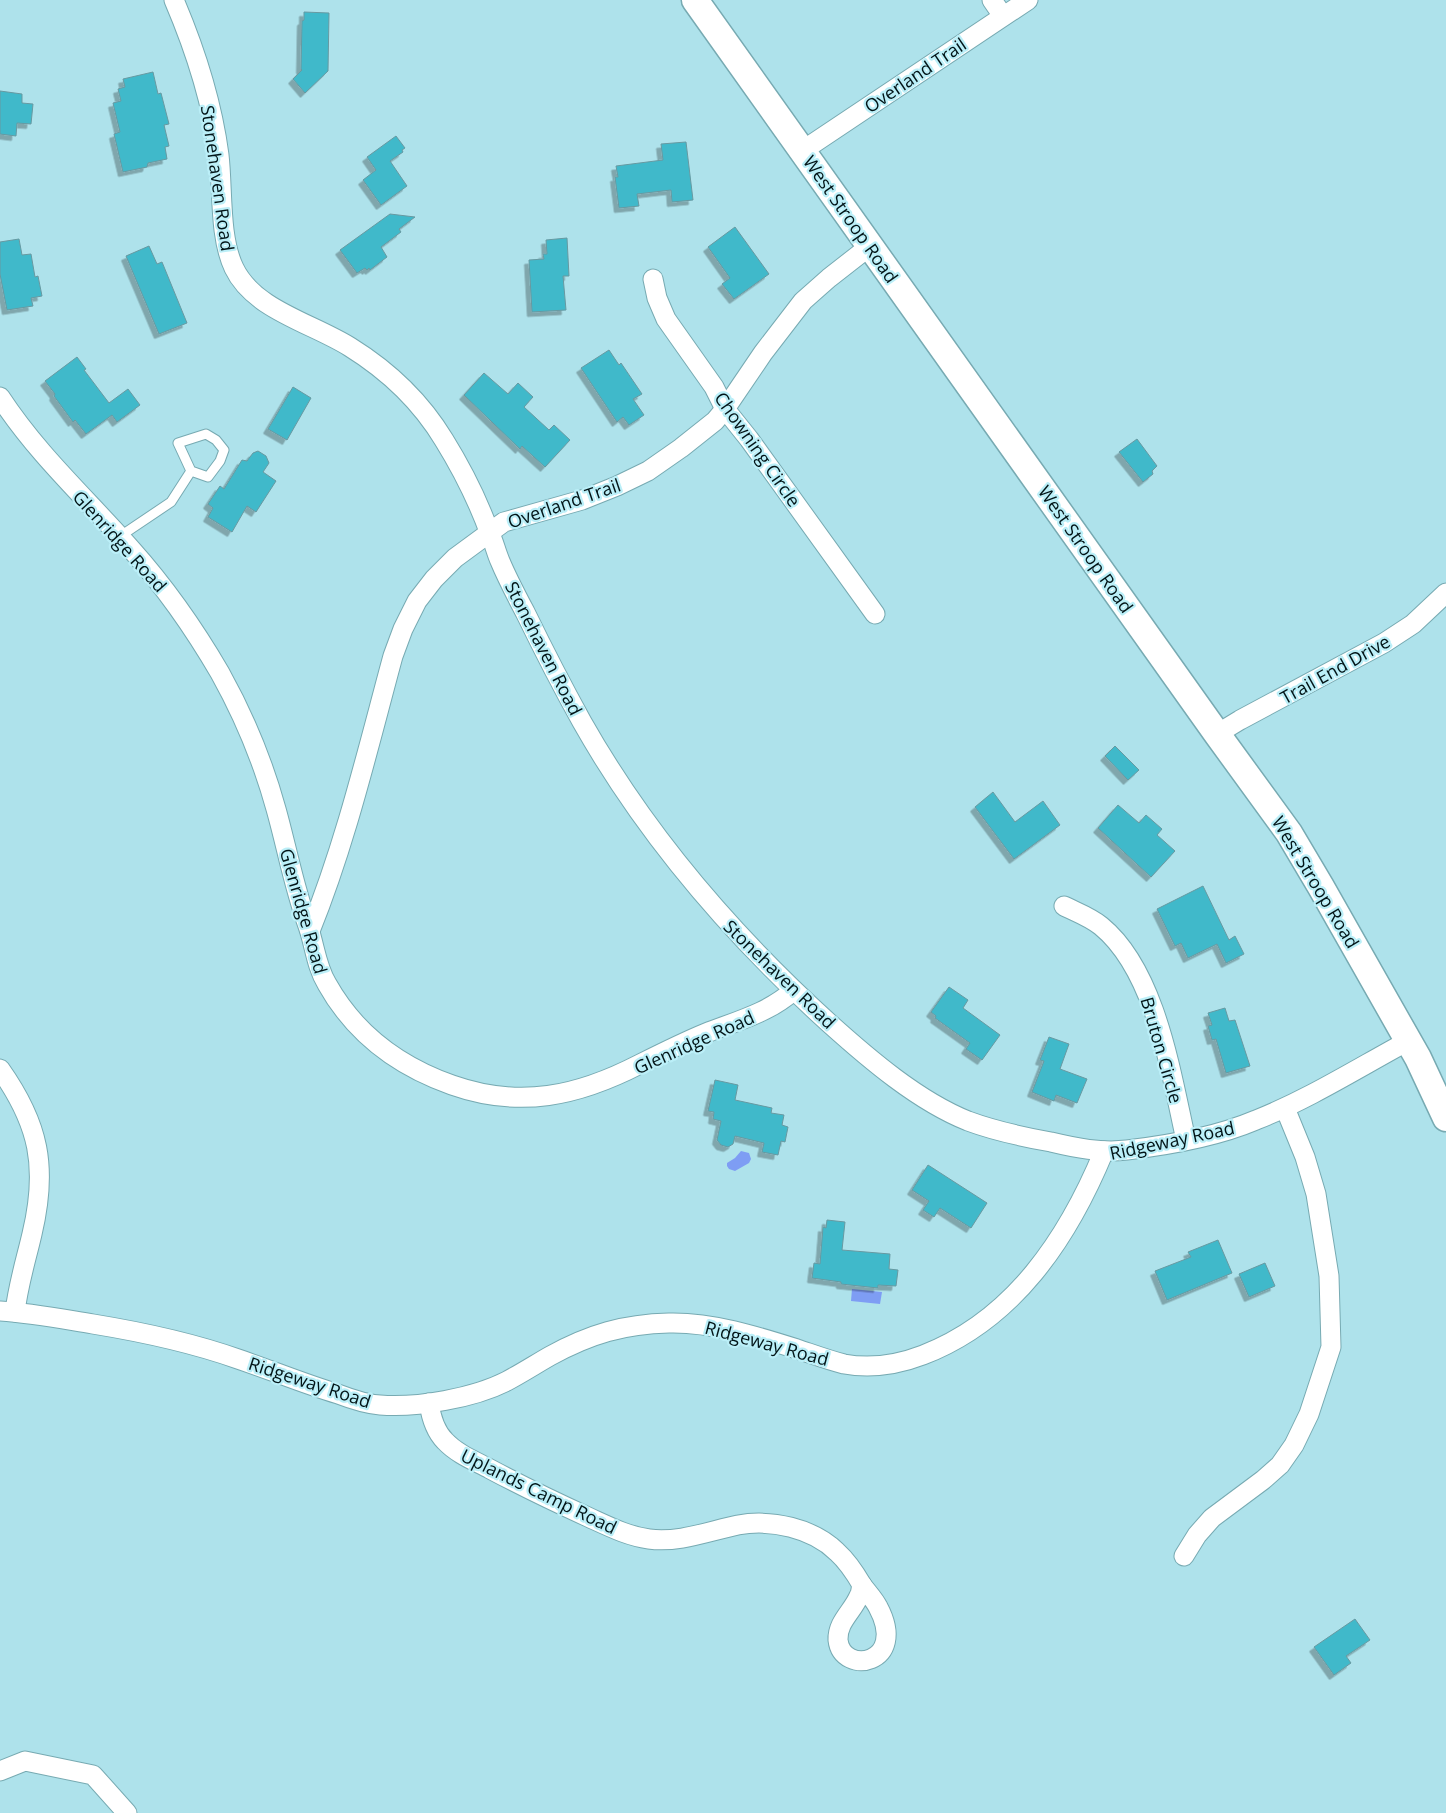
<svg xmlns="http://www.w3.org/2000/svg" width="1446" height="1813" viewBox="0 0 1446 1813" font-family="'Open Sans',sans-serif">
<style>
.water{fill:#7e9df4}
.building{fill:#41b9ca;stroke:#6799a1;filter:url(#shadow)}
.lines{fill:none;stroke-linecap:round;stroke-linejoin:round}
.service-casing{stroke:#77aab2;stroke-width:11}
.minor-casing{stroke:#77aab2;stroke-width:21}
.secondary-casing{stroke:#77aab2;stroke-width:29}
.service{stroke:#fff;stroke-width:9}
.minor{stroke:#fff;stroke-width:19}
.secondary{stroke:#fff;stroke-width:26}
.labels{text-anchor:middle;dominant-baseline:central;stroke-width:4.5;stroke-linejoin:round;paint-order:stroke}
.street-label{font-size:18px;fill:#021417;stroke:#bbeff8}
</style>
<defs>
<filter id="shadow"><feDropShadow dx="-4.5" dy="4.5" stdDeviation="0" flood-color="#0004"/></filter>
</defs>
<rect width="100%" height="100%" fill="#aee2eb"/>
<g class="water">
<polygon points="741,1151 749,1153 751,1159 749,1163 735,1171 729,1169 727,1166 727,1163 735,1158"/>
<polygon points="852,1289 882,1292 880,1304 851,1301"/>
</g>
<g class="building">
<polygon points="304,12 329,13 328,71 305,93 293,79 302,70 301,69 302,21 304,20"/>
<polygon points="153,72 158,94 161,93 169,124 164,125 169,146 165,147 167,159 148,163 147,167 123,172 114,134 120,132 113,103 121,101 118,89 125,87 123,79"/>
<polygon points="0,91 22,94 22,103 33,104 31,124 17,123 16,136 0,134"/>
<polygon points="396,136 405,148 402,150 403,152 390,161 407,186 381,205 363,180 376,170 367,157"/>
<polygon points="686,142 693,200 672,202 671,190 637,194 639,206 619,208 615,177 618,177 616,166 663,160 661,144"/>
<polygon points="390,214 415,217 399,229 401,232 381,247 387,257 370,270 369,268 367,270 365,268 357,273 340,250"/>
<polygon points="735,227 769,274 734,299 722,284 730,278 708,247"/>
<polygon points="567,238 569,276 563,276 566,310 532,312 529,260 544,259 543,254 547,254 546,240"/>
<polygon points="19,239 22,255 31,254 35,277 38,276 42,296 31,298 33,306 7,310 0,274 0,242"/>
<polygon points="149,246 157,264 162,262 187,323 159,334 126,256"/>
<polygon points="609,350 619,365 621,363 642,394 633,399 644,415 629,425 623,417 617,422 581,368"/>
<polygon points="77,357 86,369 84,370 109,403 128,389 140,405 117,422 112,415 86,434 75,420 73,422 54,396 55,394 45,381"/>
<polygon points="484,373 508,394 518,383 533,397 524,407 549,430 554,425 570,440 545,467 522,446 520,449 464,395"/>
<polygon points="293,387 311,398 287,440 268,429"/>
<polygon points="1137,439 1157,466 1152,471 1153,474 1143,482 1119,452"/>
<polygon points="258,451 266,456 269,463 263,472 276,481 256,512 247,506 232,532 208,517 213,508 208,504 220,486 224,489 242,460 247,461 253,453"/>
<polygon points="1115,746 1139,770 1128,780 1105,756"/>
<polygon points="993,792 1015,822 1043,801 1060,825 1014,859 975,807"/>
<polygon points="1118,805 1139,823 1146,815 1162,829 1157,835 1175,851 1151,877 1098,828"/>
<polygon points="1203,886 1229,940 1235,936 1244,954 1226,963 1217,944 1188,958 1181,943 1175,946 1157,909"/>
<polygon points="949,987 968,1000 963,1008 1000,1035 982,1060 966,1049 970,1043 935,1018 936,1016 931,1012"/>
<polygon points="1225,1008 1229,1021 1235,1020 1250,1066 1226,1073 1216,1039 1212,1040 1208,1026 1212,1025 1208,1013"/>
<polygon points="1049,1037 1069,1044 1060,1069 1087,1079 1077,1103 1056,1095 1054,1101 1032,1092 1044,1061 1040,1060"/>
<polygon points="715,1080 738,1085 735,1100 772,1108 771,1113 784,1115 782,1125 788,1127 785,1142 781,1141 778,1155 762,1152 764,1143 735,1136 733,1144 728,1147 721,1145 717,1140 721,1121 713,1119 714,1112 708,1111"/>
<polygon points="928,1165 987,1203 971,1228 940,1208 934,1217 923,1210 929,1201 912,1190"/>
<polygon points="827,1220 845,1222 842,1250 890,1254 889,1269 898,1270 896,1286 878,1285 878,1288 841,1284 841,1282 812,1278 814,1263 820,1264 823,1227 826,1228"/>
<polygon points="1218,1240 1232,1273 1167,1300 1155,1271 1191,1257 1188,1252"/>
<polygon points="1265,1263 1275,1286 1249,1297 1239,1274"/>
<polygon points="1355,1619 1370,1640 1346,1656 1351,1663 1334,1675 1314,1647"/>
</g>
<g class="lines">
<defs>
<polyline id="service" points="119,537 171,502 191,471 208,477 220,461 224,450 216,440 206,434 178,443 191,471"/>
<g id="minor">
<path d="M174 0C195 49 212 102 219 155 223 189 219 237 234 268 254 310 312 323 350 347 387 370 421 402 444 440 462 469 478 501 490 534 494 542 496 552 500 561 507 578 516 595 525 612 543 649 562 686 582 722 647 837 731 934 829 1023 869 1059 918 1101 968 1121 995 1131 1023 1137 1051 1142 1076 1148 1101 1153 1127 1150 1170 1145 1216 1137 1256 1120 1309 1099 1358 1068 1408 1041"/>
<polyline points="992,0 1003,16"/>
<polyline points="802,151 1028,0"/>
<polyline points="653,279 657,298 666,319 714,387 725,409 749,439 875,614"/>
<path d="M0 397C38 455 86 498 131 549 165 587 195 630 220 673 244 716 263 762 276 809 287 848 294 888 308 926 315 946 316 966 327 984 355 1034 398 1066 452 1085 520 1109 578 1096 640 1064 662 1053 684 1042 706 1033 737 1021 768 1013 793 991"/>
<polyline points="1217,734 1240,720 1384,643 1413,624 1446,593"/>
<path d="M1064 906C1076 912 1090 917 1101 926 1156 971 1171 1074 1186 1140"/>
<path d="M310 931C346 842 368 748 393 656L403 629 417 601 434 579 455 558 504 522 582 500 617 486 648 471 681 448 715 421 725 409 763 353 803 301 829 278 870 246"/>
<path d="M0 1069C39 1124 48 1167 32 1234 26 1260 18 1285 15 1312"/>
<path d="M0 1311C31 1313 62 1319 93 1324 142 1332 190 1342 238 1359 271 1370 304 1384 338 1394 351 1399 365 1404 380 1405 417 1408 474 1398 507 1381 522 1373 536 1364 550 1356 590 1334 624 1324 669 1323 712 1322 756 1336 797 1349 812 1354 828 1360 844 1364 872 1369 897 1365 923 1355 1014 1320 1068 1238 1104 1151"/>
<path d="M429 1403C431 1417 435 1431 445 1441 457 1454 475 1461 490 1469 522 1486 555 1502 588 1517 608 1526 627 1536 649 1539 679 1543 709 1531 738 1525 771 1519 813 1528 837 1552 847 1561 855 1573 862 1585"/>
<polyline points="1184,1556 1197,1535 1212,1518 1263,1480 1280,1465 1294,1445 1309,1414 1331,1347 1329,1276 1316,1194 1305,1157 1285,1108"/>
<path d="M862 1585C867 1592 874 1599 878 1607 909 1665 842 1676 838 1640 837 1622 853 1611 859 1596 861 1593 861 1588 862 1585Z"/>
<polyline points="0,1771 25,1761 93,1775 127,1813"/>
</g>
<polyline id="secondary" points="695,0 1217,734 1289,833 1321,887 1418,1058 1446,1118"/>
</defs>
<use href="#service" class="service-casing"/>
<use href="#minor" class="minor-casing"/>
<use href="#secondary" class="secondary-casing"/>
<use href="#service" class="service"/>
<use href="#minor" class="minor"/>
<use href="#secondary" class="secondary"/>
</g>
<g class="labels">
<g class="street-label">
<text transform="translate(915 75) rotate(-34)">Overland Trail</text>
<text transform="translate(218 178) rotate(82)">Stonehaven Road</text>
<text transform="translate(851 219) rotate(55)">West Stroop Road</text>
<text transform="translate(758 449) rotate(55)">Chowning Circle</text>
<text transform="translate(564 503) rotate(-19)">Overland Trail</text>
<text transform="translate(120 541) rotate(48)">Glenridge Road</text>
<text transform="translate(1086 549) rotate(55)">West Stroop Road</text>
<text transform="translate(544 648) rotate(63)">Stonehaven Road</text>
<text transform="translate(1335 669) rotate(-29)">Trail End Drive</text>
<text transform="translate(1316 882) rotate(59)">West Stroop Road</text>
<text transform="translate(304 911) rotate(74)">Glenridge Road</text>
<text transform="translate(780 974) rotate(44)">Stonehaven Road</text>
<text transform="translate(694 1042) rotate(-24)">Glenridge Road</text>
<text transform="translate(1162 1050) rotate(74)">Bruton Circle</text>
<text transform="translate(1172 1140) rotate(-12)">Ridgeway Road</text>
<text transform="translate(767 1343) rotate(15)">Ridgeway Road</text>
<text transform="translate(310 1382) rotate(18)">Ridgeway Road</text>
<text transform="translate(539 1491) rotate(26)">Uplands Camp Road</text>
</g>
</g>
</svg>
